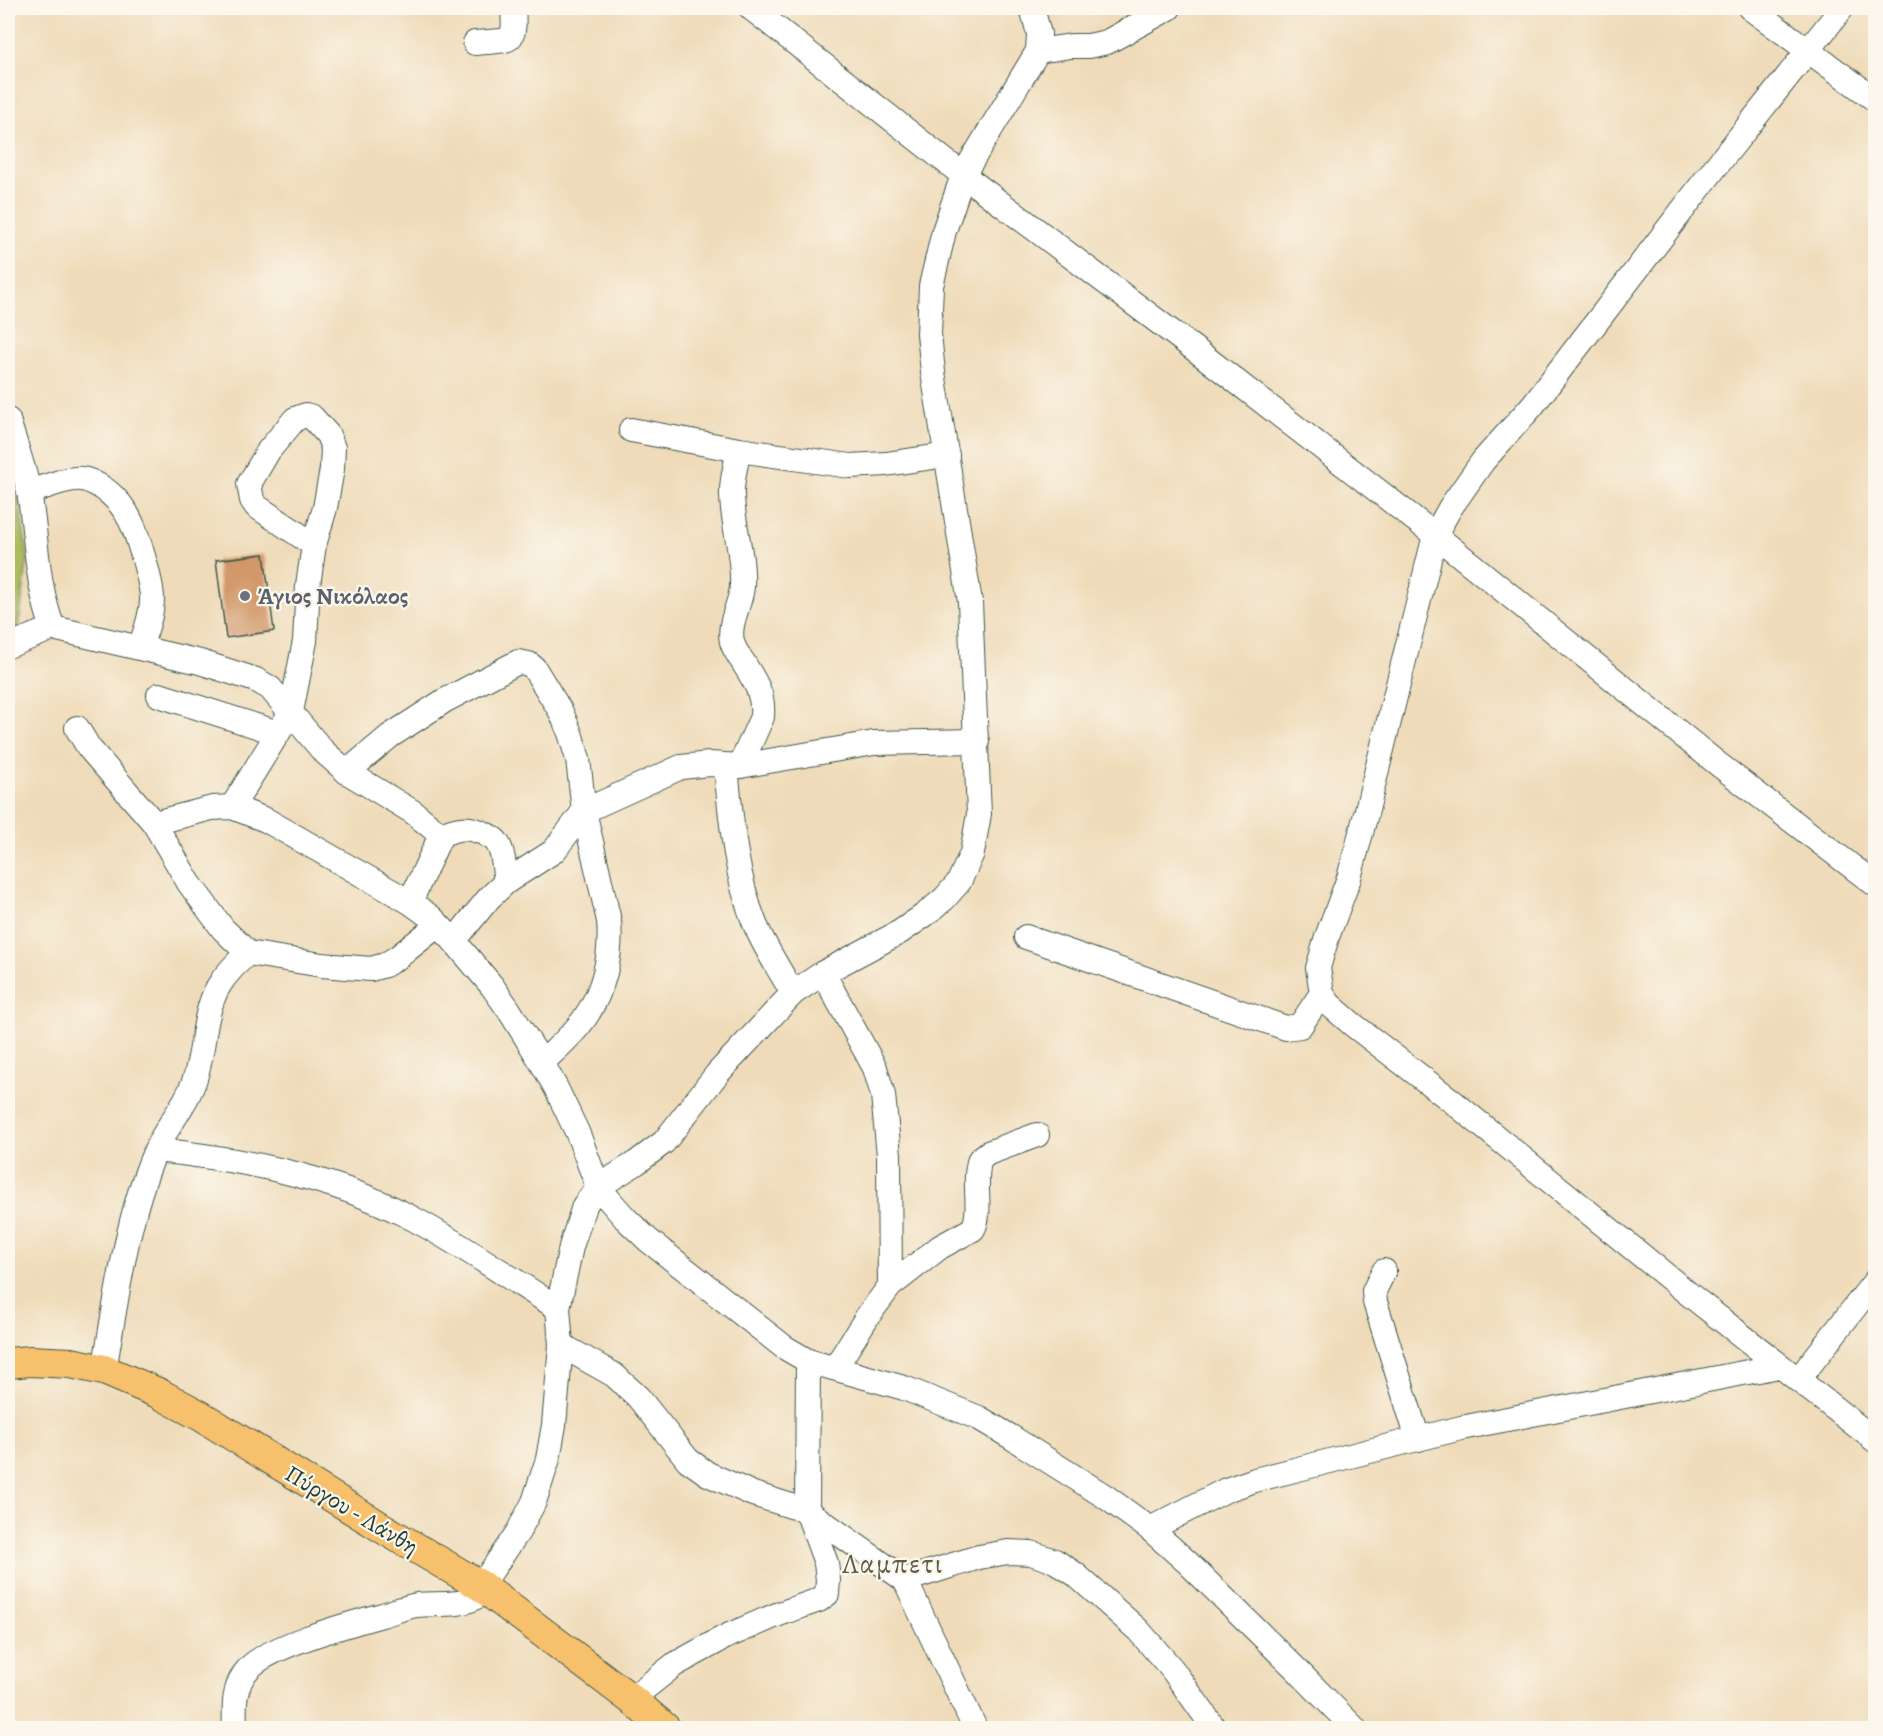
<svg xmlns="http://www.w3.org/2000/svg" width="1883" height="1736" viewBox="0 0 1883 1736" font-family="Alegreya,serif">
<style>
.green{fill:#abbc5f;stroke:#657c4a;stroke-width:1.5}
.building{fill:#d29869}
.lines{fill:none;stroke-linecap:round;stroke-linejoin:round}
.minor-casing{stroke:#3e5548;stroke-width:26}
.major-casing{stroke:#3e5548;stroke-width:32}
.minor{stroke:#fff;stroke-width:24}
.major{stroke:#f7c06c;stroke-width:30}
.worship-dot{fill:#6b7280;stroke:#fbf7ec;stroke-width:2}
.labels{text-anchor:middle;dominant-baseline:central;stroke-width:4.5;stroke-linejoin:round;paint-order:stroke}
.worship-label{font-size:24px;font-weight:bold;fill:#5b616d;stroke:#fbf7ec;text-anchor:start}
.street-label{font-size:24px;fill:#1f3d34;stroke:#fbf7ec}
.quarter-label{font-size:27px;letter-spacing:1.5px;fill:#5e5d47;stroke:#fbf7ec}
</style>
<rect width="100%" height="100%" fill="#fbf7ec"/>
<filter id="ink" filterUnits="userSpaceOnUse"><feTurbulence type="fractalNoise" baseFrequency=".0167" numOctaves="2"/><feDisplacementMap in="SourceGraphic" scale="12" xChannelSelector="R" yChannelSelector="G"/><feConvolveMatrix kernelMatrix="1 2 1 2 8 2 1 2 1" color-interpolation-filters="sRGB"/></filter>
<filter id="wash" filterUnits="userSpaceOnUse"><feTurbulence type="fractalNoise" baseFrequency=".008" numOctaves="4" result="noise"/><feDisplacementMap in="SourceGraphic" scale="24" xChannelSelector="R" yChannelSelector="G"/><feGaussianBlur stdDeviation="1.35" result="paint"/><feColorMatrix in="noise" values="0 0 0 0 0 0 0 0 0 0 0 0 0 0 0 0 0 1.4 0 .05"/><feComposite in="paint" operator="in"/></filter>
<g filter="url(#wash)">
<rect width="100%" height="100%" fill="#efdbb9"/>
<polygon class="green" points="8,453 14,473 28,557 18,627 8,626"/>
<g id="blocks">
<polygon class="building" points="264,554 274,631 226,638 216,560"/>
</g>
</g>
<g filter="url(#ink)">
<use href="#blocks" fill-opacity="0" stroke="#3e5548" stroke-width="1.5"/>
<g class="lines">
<defs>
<g id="minor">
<polyline points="751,8 963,175 1197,351 1435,535 1718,764 1876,885"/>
<polyline points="1750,8 1876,100"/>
<polyline points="1842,8 1714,169 1532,406 1483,461 1450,508 1435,535 1366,814 1349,878 1327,937 1318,968 1322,993 1329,1004 1352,1024 1452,1101 1690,1295 1876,1441"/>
<path d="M475 43C510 39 516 47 513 8"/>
<polyline points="1038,51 1071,46 1089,46 1107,42 1169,8"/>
<path d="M8 420C15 444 24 468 29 492 37 538 36 584 53 628"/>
<polyline points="631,430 739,450 850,466 886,464 947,455"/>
<path d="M739 450C736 465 731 480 732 496 733 527 744 556 742 587 740 606 728 623 732 642 734 649 738 655 743 662 755 682 764 693 762 717L740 766"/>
<path d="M29 492C43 488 68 477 82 479 91 480 100 486 107 491 131 510 137 535 145 563 148 575 152 587 152 599 152 616 145 632 140 648"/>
<polyline points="8,646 53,628 200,662 256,680 270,688 323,751 347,772 413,812 441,835 410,902 432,918 454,941 492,986 509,1010 542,1063 556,1088 578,1134 598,1187 625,1218 648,1240 784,1347 808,1361 904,1388 979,1418 1011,1437 1106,1497 1150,1529 1187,1562 1295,1668 1354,1728"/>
<polyline points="159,695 278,733"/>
<polyline points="77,728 89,748 154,823 212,808 232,807 266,820 410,902"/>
<path d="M726 766C731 819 735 875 755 924 765 948 780 971 793 993"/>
<path d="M347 772 390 736 444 701 518 662 529 664 534 668 561 712 570 733 578 759 584 811 609 921C612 955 604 991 584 1019 573 1035 556 1049 542 1063"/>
<polyline points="232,807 291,712 305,641 308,585 314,545 325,508 332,469 333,448 328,435 312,417 306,415 295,419 269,450 249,484 252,500 256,506 314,545"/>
<polyline points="154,823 189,883 223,929 248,953 322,965 371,969 385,965 398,957 438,925"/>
<path d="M441 835C458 827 470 826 487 835 492 838 496 839 498 844 504 854 504 870 506 882"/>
<polyline points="1026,937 1286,1028 1300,1026 1322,993"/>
<polyline points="454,941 489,898 506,882 554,851 584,811 681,767 710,764 740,766 874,743 977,741"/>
<polyline points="823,973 875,1068 883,1095 889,1155 890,1286"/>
<path d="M156 1150C241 1159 329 1176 406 1215 459 1242 507 1277 558 1308"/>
<polyline points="1384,1271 1374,1291 1375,1302 1418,1439"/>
<polyline points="561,1345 614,1375 638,1397 688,1460 708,1474 753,1494 807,1511 905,1580 975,1728"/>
<path d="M835 1368 867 1317 890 1286 940 1247 973 1229C983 1210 972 1182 980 1159L988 1153 1037 1135"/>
<path d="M104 1370C117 1299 126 1218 155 1152 165 1128 184 1108 193 1084 205 1053 202 1016 218 987 226 973 237 963 248 953"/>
<polyline points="1798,1380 1876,1280"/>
<polyline points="1150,1529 1226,1490 1255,1480 1302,1468 1461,1428 1779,1366"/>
<polyline points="905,1580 979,1557 1008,1552 1031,1553 1055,1561 1075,1574 1138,1630 1172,1669 1214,1728"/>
<polyline points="631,1699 674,1665 725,1637 779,1614 819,1600 827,1594 828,1580 826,1563 807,1511 808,1361"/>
<path d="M235 1728C234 1707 233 1685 249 1668 271 1645 350 1624 382 1615 393 1612 405 1607 417 1605 435 1603 460 1607 476 1597L481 1586 518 1532 534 1502 548 1459 554 1425 561 1345 558 1308 571 1247 584 1206 598 1187 636 1163 664 1142 717 1074 793 993 823 973 900 932 926 914 944 899 959 882 972 853 979 814 970 602 933 372 929 334 931 286 944 231 963 175 1038 51 1039 34 1032 8"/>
</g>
<polyline id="major" points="8,1363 30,1361 71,1363 104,1370 158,1393 201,1416 389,1532 481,1586 631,1699 665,1728"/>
</defs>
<use href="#minor" class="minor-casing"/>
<use href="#major" class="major-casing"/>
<use href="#minor" class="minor"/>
<use href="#major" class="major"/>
</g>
</g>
<circle class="worship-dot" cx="245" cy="596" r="6"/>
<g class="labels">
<g class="worship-label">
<text x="257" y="596">Άγιος Νικόλαος</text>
</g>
<g class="street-label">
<text transform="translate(352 1510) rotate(31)">Πύργου - Λάνθη</text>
</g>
<g class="quarter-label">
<text x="893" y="1564">Λαμπετι</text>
</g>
</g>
<rect width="1883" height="1736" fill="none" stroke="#fbf7ec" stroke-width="30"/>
</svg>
